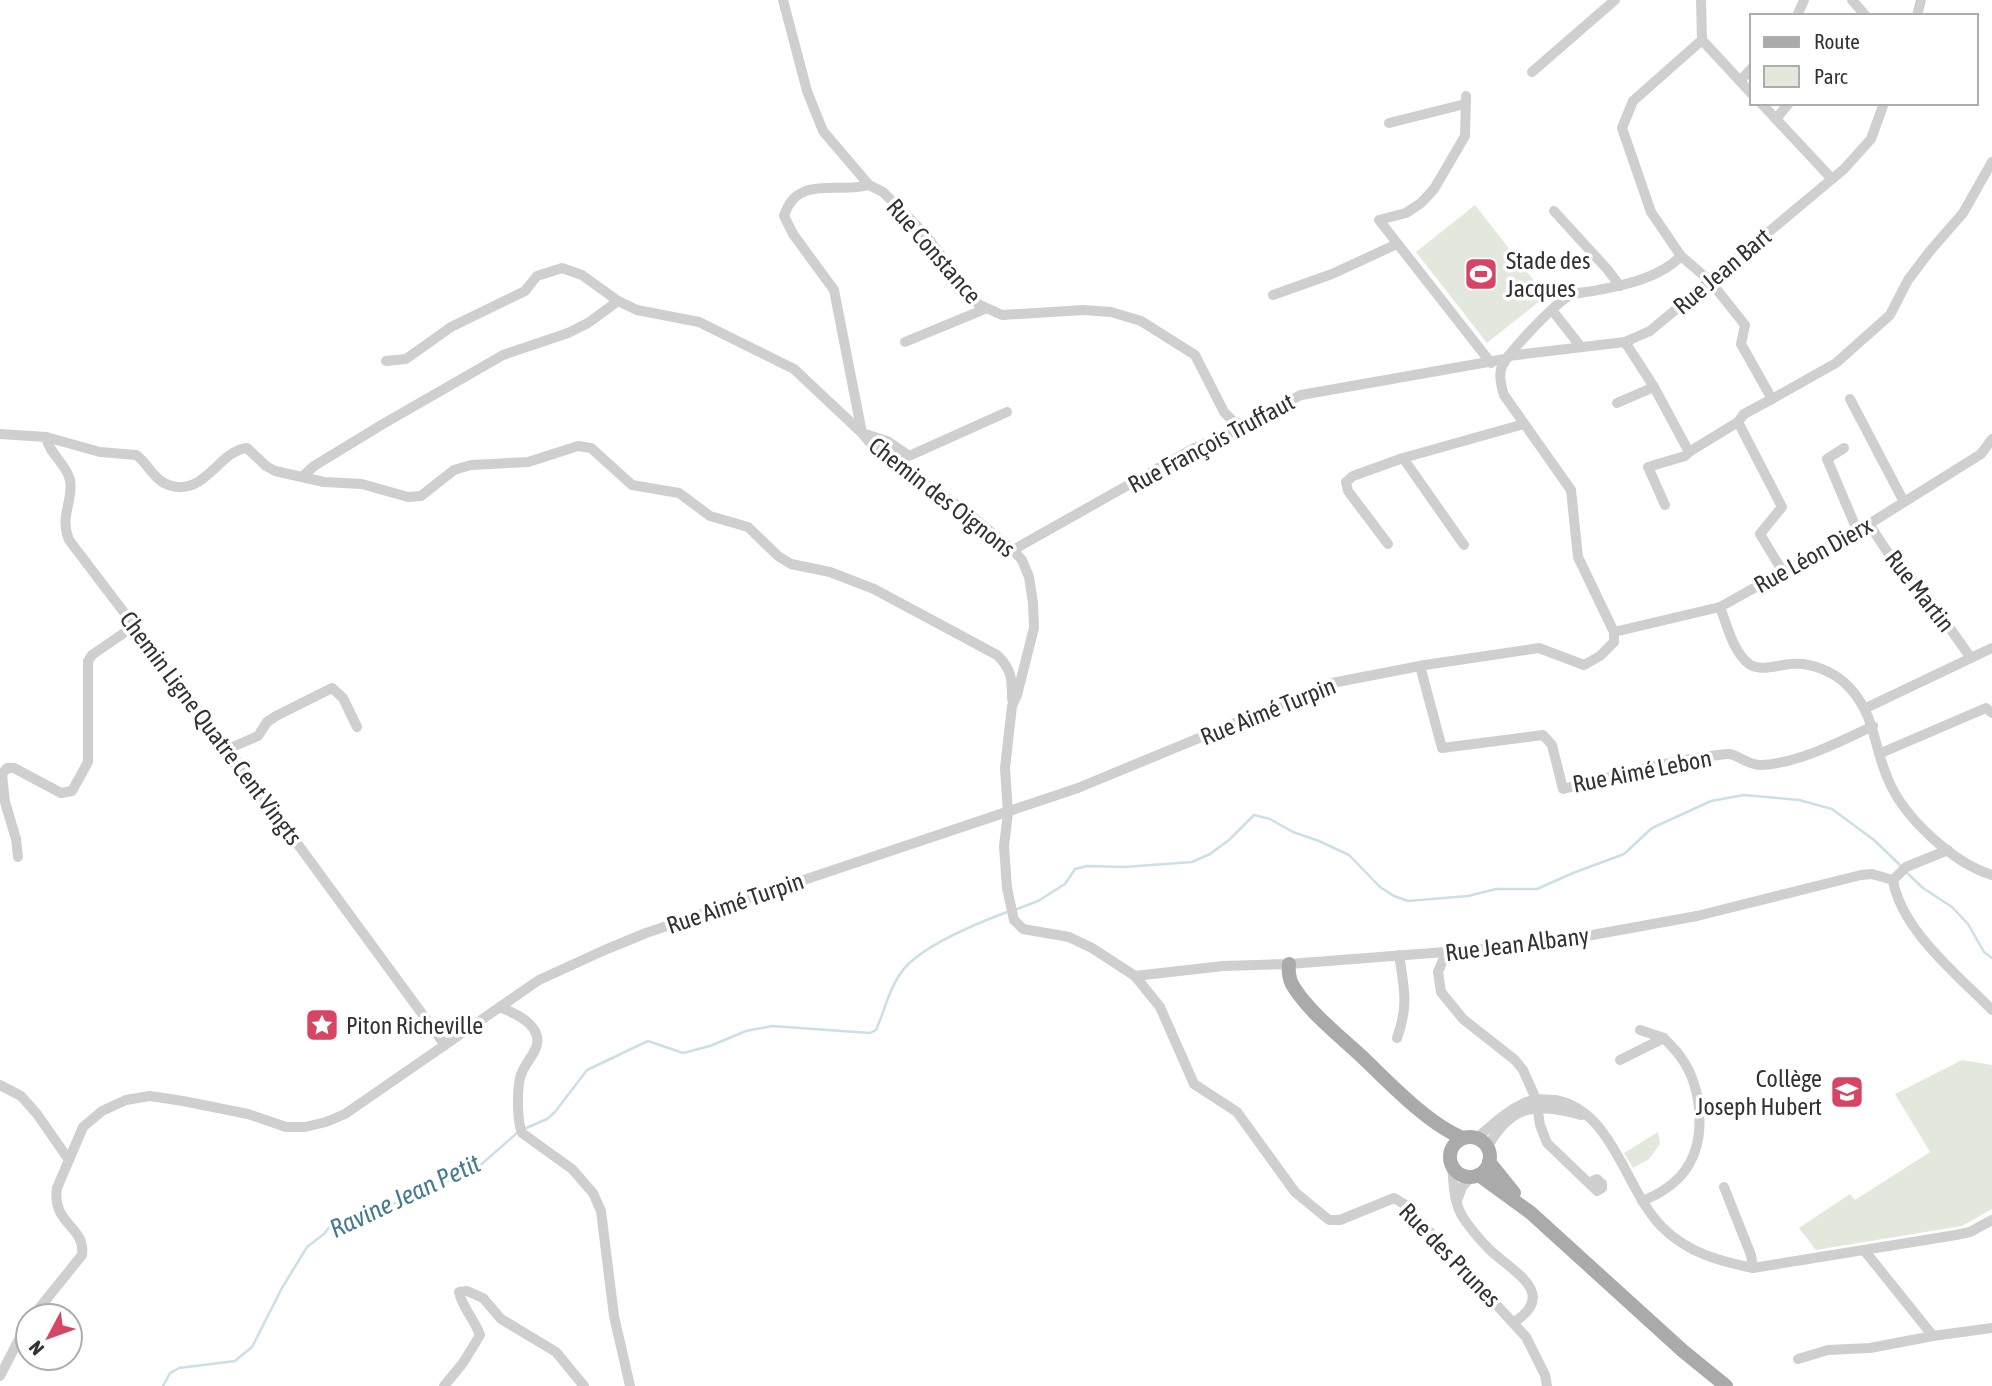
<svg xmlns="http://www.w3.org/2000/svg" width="1992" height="1386" viewBox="0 0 1992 1386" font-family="'Asap Condensed',sans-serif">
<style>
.green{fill:#e3e8dc}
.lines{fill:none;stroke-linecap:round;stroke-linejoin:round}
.stream{stroke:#cae0e6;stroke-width:2.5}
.minor{stroke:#cfcfcf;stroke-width:10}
.major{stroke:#aaa;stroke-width:14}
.labels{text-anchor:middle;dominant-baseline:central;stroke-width:7;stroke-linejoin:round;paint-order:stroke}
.street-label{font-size:24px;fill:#323232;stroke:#fff}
.poi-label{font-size:24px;fill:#323232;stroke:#fff;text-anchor:start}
.water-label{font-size:26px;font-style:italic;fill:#467b8d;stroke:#fff}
</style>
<rect width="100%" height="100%" fill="#fff"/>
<g class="green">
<polygon points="1475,205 1546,296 1487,343 1416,252"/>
<polygon points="1962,1060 1992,1065 1992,1209 1962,1226 1816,1250 1799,1228 1850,1194 1855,1200 1930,1152 1895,1094"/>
<polygon points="1658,1132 1660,1144 1649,1159 1633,1168 1624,1153"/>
</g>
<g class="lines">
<g class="stream">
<polyline points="1906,872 1923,888 1952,907 1968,924 1984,952 1992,958"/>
<polyline points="1017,909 1038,901 1065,884 1075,869 1087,866 1124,867 1192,862 1210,854 1229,840 1254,815 1270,819 1293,832 1319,841 1349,855 1380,887 1394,896 1408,901 1468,896 1496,889 1537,889 1573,873 1624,854 1652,828 1711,801 1744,795 1799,800 1832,809 1874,840 1902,867"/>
<path d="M524 1129 547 1119 555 1112 587 1070 648 1041 683 1053 710 1046 746 1031 772 1026 870 1033 876 1030C885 1010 889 988 903 970 922 946 978 923 1007 912"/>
<polyline points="163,1386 170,1373 179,1368 235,1361 252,1347 282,1288 307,1247 324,1234 330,1226 376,1211 476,1169 518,1132"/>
</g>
<g class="minor">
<polyline points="783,0 807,91 823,131 869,185 883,192 924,233 978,304 1002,315 1083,310 1111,312 1141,321 1195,355 1224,412 1234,422 1242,424"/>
<polyline points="1701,0 1702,40 1633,101 1622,128 1651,212 1681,256 1710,281 1745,325 1741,344 1772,399 1744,414 1738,422 1782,507 1760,534 1783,572"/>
<polyline points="1852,0 1866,16"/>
<polyline points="1797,16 1804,0"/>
<polyline points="1917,16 1921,0"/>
<polyline points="1702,40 1752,94"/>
<polyline points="1532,72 1615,0"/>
<polyline points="1740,81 1752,68"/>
<polyline points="1466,96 1465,136 1434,189 1421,203 1406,213 1379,220 1491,363"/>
<polyline points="1761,103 1832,179"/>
<polyline points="1776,119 1789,103"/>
<polyline points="1389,123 1465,104"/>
<polyline points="1554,211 1607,269 1620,286"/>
<polyline points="1273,295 1332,274 1397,244"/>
<polyline points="1552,310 1581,347"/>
<polyline points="905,342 985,309"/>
<polyline points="1625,342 1654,387 1689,452 1685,456 1648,467 1665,505"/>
<polyline points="1508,356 1625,342 1650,331 1844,169 1871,139 1884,103"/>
<polyline points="386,361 406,359 451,327 525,291 537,276 562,268 582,275 618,301 637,310 699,322 794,369 862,433 871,444 904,470 963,509 1013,550 1022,560 1029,577 1033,603 1034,628 1017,695 1012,706 1005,768 1008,813 1004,846 1007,888 1014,920 1023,929 1069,937 1092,948 1135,976 1160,1007 1194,1084 1237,1112 1295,1192 1329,1220 1340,1220 1394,1198 1404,1204 1526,1337 1545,1375 1547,1386"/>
<polyline points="1772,399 1836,363 1890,315 1908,280 1930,251 1963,213 1992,162"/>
<polyline points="1850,399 1904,502"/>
<polyline points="1617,403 1654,387"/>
<path d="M862 433 834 290 793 234 784 216C797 174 837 194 869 185"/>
<path d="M0 434 46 437C49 454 66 463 70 480 74 501 59 515 69 540L228 749 445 1045"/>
<polyline points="865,434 887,441 909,456 1007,412"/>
<path d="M46 437 100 452 136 455C147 462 151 476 164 483 203 502 217 451 247 448L266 466 275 471 324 482 362 484 408 497 421 496 454 470 471 465 528 462 578 446 591 448 632 485 679 493 710 516 748 527 778 556 791 564 830 572 874 589 997 655C1012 669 1012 680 1012 699"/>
<polyline points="1844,448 1827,459 1857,530"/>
<polyline points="1689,452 1738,422"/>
<polyline points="1403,458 1464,545"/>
<polyline points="302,477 314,466 383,424 503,355 568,333 588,323 618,301"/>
<polyline points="1869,524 1902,574 1919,585 1971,658"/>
<polyline points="1388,544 1348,491 1346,482 1353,476 1403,458 1524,424"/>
<polyline points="1013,550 1192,449 1233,432 1242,424 1301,395 1505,359"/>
<path d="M1720 607C1727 625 1733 652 1749 664 1760 672 1778 665 1791 664 1811 662 1835 672 1849 687 1876 716 1873 746 1888 779 1903 817 1953 863 1992 875"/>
<path d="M1614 632 1578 557 1571 490 1504 395C1501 386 1499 378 1501 369 1506 354 1556 302 1571 295 1579 292 1590 292 1598 290 1626 285 1661 277 1681 256"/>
<polyline points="1614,632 1720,607 1869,524 1981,454 1992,439"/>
<path d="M1420 666 1442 748 1543 735 1552 745 1563 789C1616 776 1672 759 1727 754 1738 753 1745 765 1762 765 1798 763 1840 742 1873 726"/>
<polyline points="1866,708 1992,648"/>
<polyline points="228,749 258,736 267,722 276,716 332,688 343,698 357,727"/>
<polyline points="1881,753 1986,708 1992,713"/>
<path d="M1948 850 1906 867 1893 880C1901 930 1958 975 1992 1010"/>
<polyline points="18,857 16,839 5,802 2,774 7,768 14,768 61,793 72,791 88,762 88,661 92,655 134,626"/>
<polyline points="1446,953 1438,972 1441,992 1463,1019 1515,1060 1523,1070 1536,1099 1540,1125 1547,1143 1597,1191 1602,1188 1602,1184 1597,1179 1589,1183"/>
<polyline points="1135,976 1223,966 1289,964 1537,945 1697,916 1861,875 1872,874 1893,880"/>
<path d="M500 1007C511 1012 526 1018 533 1028 547 1047 524 1060 520 1078 517 1091 517 1121 522 1133L572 1169 593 1193 601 1211 614 1316 630 1386"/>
<polyline points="1640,1030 1664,1038"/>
<path d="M1397 1038C1409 1005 1404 988 1399 955"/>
<path d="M1620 1060 1664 1038C1670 1045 1677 1051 1682 1059 1702 1088 1707 1139 1686 1169 1675 1185 1660 1194 1642 1201"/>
<polyline points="0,1085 21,1096 37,1114 69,1160"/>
<path d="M1477 1138C1492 1125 1505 1112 1524 1103 1535 1098 1544 1099 1555 1100 1613 1110 1625 1190 1662 1227 1688 1253 1719 1261 1753 1268L1956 1235 1970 1232 1992 1220"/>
<path d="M1487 1148C1511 1104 1537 1102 1581 1115"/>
<path d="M1452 1166C1454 1186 1453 1202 1464 1219 1471 1229 1480 1240 1489 1249 1510 1270 1560 1293 1514 1322"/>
<polyline points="1724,1187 1751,1255 1753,1268"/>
<polyline points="1457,1201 1462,1187 1471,1177"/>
<path d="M33 1316 82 1255C86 1226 51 1224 57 1188L83 1127 102 1111 126 1100 150 1096 183 1101 248 1114 286 1127H305L326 1122 345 1114 539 980 607 949 646 933 1078 788 1332 683 1425 665 1539 648 1584 665 1600 656 1614 642V632"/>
<polyline points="1933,1336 1992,1328"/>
<polyline points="1798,1359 1828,1350 1870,1348 1933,1336 1864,1250"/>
<polyline points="0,1376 28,1322"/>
<path d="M444 1386 463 1363 480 1335C474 1319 463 1309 459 1292L467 1291 483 1298 501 1319 556 1352 584 1386"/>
</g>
<g class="major">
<path d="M1289 964C1288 973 1289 981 1295 989 1310 1012 1338 1035 1359 1054 1387 1080 1427 1124 1463 1138"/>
<circle cx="1470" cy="1157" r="20"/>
<polyline points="1489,1162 1514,1193"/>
<polyline points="1479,1175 1531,1213 1683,1351 1726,1386"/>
</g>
</g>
<defs>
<symbol id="stadium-square" viewBox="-11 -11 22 22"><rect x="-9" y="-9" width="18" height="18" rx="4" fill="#d64664" stroke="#fff"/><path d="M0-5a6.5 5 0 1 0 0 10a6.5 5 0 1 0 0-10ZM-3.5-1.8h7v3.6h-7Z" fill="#fff"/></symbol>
<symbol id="sight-square" viewBox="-11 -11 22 22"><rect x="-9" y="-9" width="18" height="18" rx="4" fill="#d64664" stroke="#fff"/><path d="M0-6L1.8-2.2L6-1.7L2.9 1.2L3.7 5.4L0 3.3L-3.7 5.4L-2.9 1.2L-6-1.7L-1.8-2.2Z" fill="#fff"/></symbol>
<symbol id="school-square" viewBox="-11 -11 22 22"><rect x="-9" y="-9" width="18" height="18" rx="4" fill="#d64664" stroke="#fff"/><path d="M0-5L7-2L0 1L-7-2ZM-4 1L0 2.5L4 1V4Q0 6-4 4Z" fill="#fff"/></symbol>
</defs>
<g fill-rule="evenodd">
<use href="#stadium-square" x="1462" y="255" width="38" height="38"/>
<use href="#sight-square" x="303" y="1006" width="38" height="38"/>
<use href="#school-square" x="1828" y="1073" width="38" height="38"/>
</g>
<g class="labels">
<g class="street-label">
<text transform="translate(934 251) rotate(49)">Rue Constance</text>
<text transform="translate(1722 271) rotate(-40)">Rue Jean Bart</text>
<text transform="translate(1211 443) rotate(-28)">Rue François Truffaut</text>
<text transform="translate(942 497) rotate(38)">Chemin des Oignons</text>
<text transform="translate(1813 555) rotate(-29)">Rue Léon Dierx</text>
<text transform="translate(1920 591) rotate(52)">Rue Martin</text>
<text transform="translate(1268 711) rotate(-22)">Rue Aimé Turpin</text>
<text transform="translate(211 728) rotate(53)">Chemin Ligne Quatre Cent Vingts</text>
<text transform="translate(1642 771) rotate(-11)">Rue Aimé Lebon</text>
<text transform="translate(735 903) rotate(-19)">Rue Aimé Turpin</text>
<text transform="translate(1517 944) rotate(-7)">Rue Jean Albany</text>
<text transform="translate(1450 1255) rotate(46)">Rue des Prunes</text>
</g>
<g class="poi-label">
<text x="1506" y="260">Stade des<tspan x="1506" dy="28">Jacques</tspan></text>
<text x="346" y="1025">Piton Richeville</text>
<text x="1822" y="1078" text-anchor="end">Collège<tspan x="1822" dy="28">Joseph Hubert</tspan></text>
</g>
<g class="water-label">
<text transform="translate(405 1196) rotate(-25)">Ravine Jean Petit</text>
</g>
</g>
<rect x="1750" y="14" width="228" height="91" fill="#ffffff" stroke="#adadad" stroke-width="2"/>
<rect x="1764" y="37" width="35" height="10" fill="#aaaaaa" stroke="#adadad" stroke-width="2"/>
<text x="1814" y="49" font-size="21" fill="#323232">Route</text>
<rect x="1764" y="66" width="35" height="21" fill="#e3e8dc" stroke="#adadad" stroke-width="2"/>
<text x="1814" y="84" font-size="21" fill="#323232">Parc</text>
<g transform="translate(49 1337) rotate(229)"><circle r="33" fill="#ffffff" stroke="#adadad" stroke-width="2"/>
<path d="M0-5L12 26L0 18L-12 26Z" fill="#d64664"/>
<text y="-10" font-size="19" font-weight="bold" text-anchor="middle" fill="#323232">N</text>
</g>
</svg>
